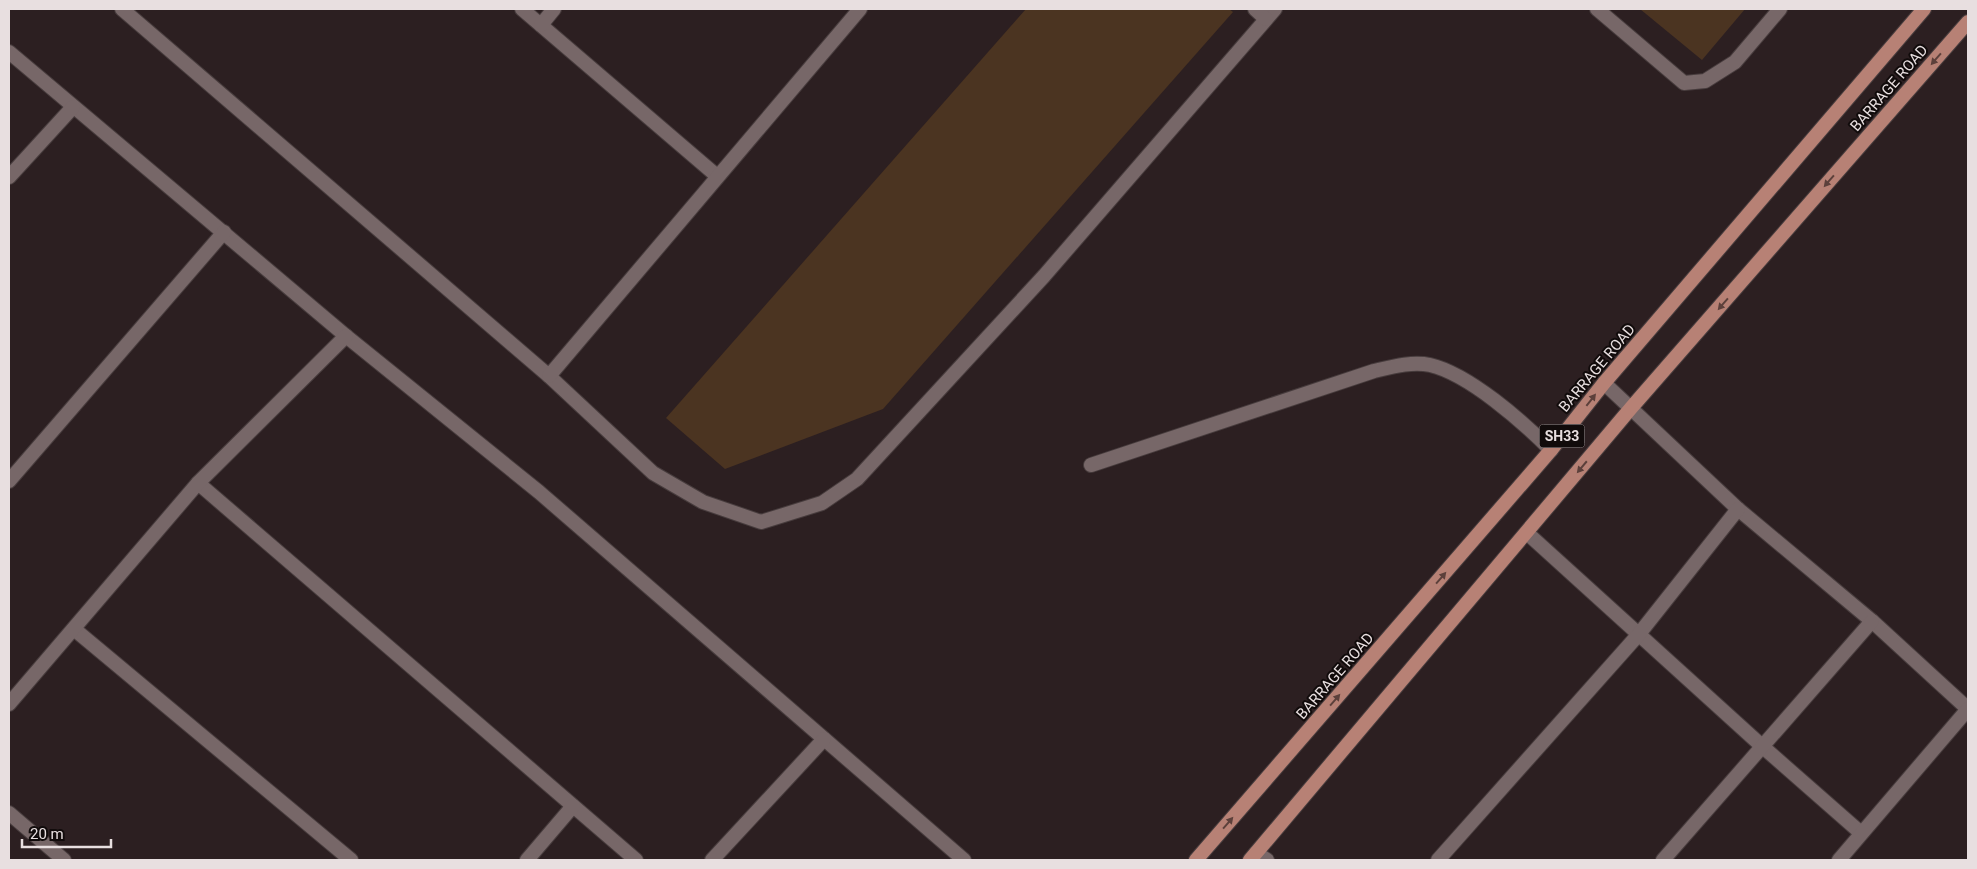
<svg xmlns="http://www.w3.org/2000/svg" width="1977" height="869" viewBox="0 0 1977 869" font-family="Roboto,sans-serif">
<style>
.green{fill:#4b3421}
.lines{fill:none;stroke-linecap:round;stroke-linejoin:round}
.minor-casing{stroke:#473c3d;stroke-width:16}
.primary-casing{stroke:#473c3d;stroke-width:16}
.minor{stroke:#776768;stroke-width:14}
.primary{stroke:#b78175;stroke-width:14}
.oneway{fill:#5c403b}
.labels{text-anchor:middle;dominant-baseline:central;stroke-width:4;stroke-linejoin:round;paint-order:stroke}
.shield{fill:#110b0b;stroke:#a89fa0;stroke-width:1}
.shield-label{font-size:14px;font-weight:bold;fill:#e8dfe0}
.street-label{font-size:15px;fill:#e8dfe0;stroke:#110b0b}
</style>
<rect width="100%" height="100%" fill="#2c1f21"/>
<g class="green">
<polygon points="1026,9 1229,9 1233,12 883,409 725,469 666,418"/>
<polygon points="1640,9 1745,9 1702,60"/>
</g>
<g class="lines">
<defs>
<g id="minor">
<polyline points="122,9 549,376 653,473 703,502 761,522 822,503 857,479 1044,276 1275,9"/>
<polyline points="522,9 717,176"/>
<polyline points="1255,9 1266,19"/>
<polyline points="1597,9 1684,83 1705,81 1735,62 1780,9"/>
<polyline points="541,25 554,9"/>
<polyline points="9,52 346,336 539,492 964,860"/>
<polyline points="9,177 73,107"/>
<polyline points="549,376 860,9"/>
<polyline points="1604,383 1738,509 1872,621 1968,709"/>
<path d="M1091 465 1374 371C1391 367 1412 361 1430 365 1469 374 1523 422 1551 450"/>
<polyline points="9,481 224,232"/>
<polyline points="198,483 636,860"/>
<polyline points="1527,533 1763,747 1861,833"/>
<polyline points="74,629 351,860"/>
<polyline points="9,704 198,483 346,336"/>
<polyline points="9,813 64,860"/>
<polyline points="1256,853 1267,860"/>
<polyline points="527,860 573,806"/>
<polyline points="712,860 824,739"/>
<polyline points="1438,860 1639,634 1738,509"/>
<polyline points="1663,860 1872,621"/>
<polyline points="1839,860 1968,709"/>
</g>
<g id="primary">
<polyline points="1196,860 1551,450 1604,383 1924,9"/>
<polyline points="1250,860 1631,408 1968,22"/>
</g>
</defs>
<use href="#minor" class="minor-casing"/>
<use href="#primary" class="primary-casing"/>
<use href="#minor" class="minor"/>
<use href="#primary" class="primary"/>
</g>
<defs><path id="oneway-solid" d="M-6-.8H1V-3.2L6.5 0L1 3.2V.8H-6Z" transform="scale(1.25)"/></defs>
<g class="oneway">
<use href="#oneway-solid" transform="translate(1936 59) rotate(131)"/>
<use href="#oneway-solid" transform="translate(1829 181) rotate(131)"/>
<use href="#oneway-solid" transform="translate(1723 304) rotate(131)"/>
<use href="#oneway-solid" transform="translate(1591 400) rotate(-52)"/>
<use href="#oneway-solid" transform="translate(1582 467) rotate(130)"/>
<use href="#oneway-solid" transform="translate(1441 578) rotate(-49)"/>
<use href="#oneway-solid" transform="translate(1335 700) rotate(-49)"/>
<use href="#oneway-solid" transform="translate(1228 823) rotate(-49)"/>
</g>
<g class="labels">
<rect class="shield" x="1539.5" y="424.5" width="45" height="23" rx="4"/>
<g class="shield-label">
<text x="1562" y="436">SH33</text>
</g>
<g class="street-label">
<text transform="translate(1889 88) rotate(-49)">BARRAGE ROAD</text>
<text transform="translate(1597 368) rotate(-50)">BARRAGE ROAD</text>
<text transform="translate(1335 676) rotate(-49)">BARRAGE ROAD</text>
</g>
</g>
<rect width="1977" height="869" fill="none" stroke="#e8dfe0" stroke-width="20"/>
<path d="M22 839v8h89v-8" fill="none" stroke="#e8dfe0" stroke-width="2.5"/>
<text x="30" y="839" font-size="15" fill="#e8dfe0" stroke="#110b0b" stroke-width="4" paint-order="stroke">20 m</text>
</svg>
